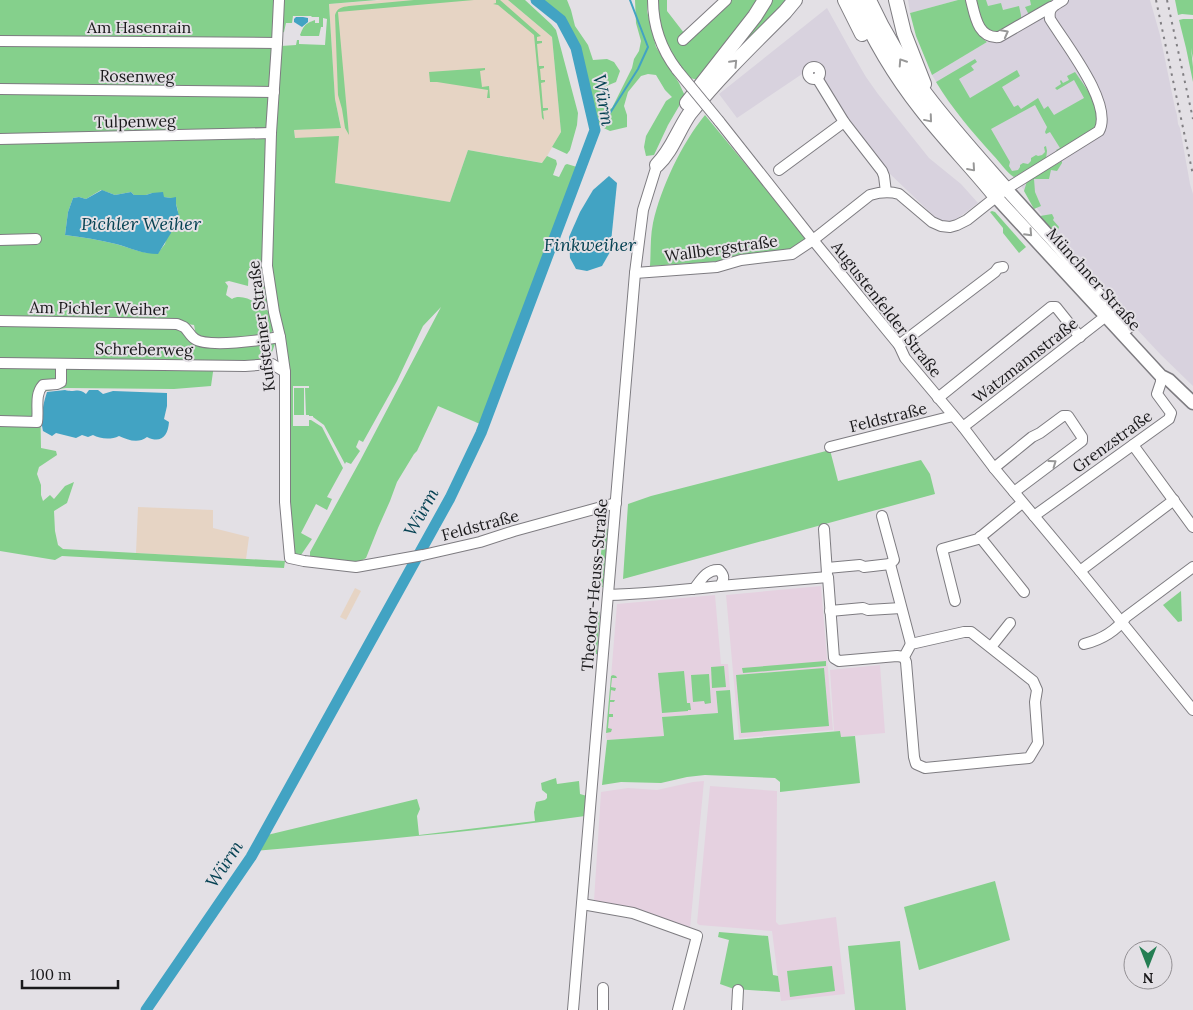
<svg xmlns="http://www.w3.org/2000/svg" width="1193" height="1010" viewBox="0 0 1193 1010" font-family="Lora,serif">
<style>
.built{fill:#d8d2de}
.industrial{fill:#e6d4c4}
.education{fill:#e5d1e0}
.green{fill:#85d08c;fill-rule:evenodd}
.water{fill:#42a3c3}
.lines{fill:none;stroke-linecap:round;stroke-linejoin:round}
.stream{stroke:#42a3c3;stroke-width:2}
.river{stroke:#42a3c3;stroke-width:11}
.minor-casing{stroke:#7e7c81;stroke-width:12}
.major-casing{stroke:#7e7c81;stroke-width:15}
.highway-casing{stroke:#7e7c81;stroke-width:16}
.minor{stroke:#fff;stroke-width:10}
.major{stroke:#fff;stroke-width:12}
.highway{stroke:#fff;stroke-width:14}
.rail{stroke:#817f83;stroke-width:2;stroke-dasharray:2.5 5;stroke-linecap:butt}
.minor-bridge-casing{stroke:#7e7c81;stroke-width:12;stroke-linecap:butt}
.minor-bridge{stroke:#fff;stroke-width:10}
.oneway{stroke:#989898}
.labels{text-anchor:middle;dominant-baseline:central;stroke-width:4;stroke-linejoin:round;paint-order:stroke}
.street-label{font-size:16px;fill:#1a191b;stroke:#e3e0e5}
.water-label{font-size:18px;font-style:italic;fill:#064253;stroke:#e3e0e5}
</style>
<rect width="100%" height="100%" fill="#e3e0e5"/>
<g class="built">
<polygon points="908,0 958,0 910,13"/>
<polygon points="972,0 1150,0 1160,35 1175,108 1177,115 1178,124 1180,128 1190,184 1193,194 1193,386 1161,355 1132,324 1050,227 1022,187 988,149 948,101 932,75 990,40"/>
<polygon points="827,8 852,53 866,77 878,94 929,158 961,184 978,203 961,216 955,220 949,221 942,221 935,217 865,150 837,113 811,68 737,118 719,94"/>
</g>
<g class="industrial">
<polygon points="382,0 508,0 552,37 561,132 543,163 468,150 450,202 335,183 295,138 294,130 341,127 335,99 329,4"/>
<polygon points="138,507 213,510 213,528 249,537 246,559 136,553"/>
<polygon points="355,588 361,591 346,620 340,617"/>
</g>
<g class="education">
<polygon points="821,586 833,730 739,738 726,595"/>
<polygon points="715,595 721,664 728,664 730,690 716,691 718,713 662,717 664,736 607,740 606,738 617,604"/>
<polygon points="880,665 885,733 840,737 840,731 834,731 830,670"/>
<polygon points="704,781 690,928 650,913 594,901 601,792 628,788 657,790 693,782"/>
<polygon points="710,786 777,791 776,922 779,925 836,917 845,994 781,1001 772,931 699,925 697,923"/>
</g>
<g class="green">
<path d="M0 0H276L270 307 259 296 260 272H254V267L249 268 248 286 229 281 225 282 228 286 226 295 232 299C243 292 262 306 271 313L274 329 271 333 264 336C251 337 208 342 198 336 195 334 195 329 194 325L175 322 211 345 275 344 268 363 214 365 211 386 174 389 66 388 40 392 41 448 56 451 57 455 39 467 37 474 41 485V495L43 501 50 495 54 499 65 486 74 482 67 503 54 511 55 531 58 545 63 549 285 561 284 568 62 556 55 560 0 551ZM101 190C106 192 111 193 115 195L131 192 134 195H146L152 193 163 197 171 198 176 204 178 211 170 221 165 244 158 253C142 254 131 248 116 244 100 240 82 237 65 235L68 212 73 198 79 197 86 199Z"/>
<path d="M281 0H377L329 4 335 99 341 128 294 130 295 138 339 136 335 183 450 202 468 150 542 163 547 156 556 160 557 164 553 175 559 177 565 165 567 164 577 167 480 424 438 406 417 451 414 454 397 482 390 501 378 528 366 558 355 564 312 559 310 557V552L360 461 441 307 423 326 397 381 363 442 359 440 356 447 360 451 351 464 346 462 345 464 324 425 313 417V416H309V390V415H306L305 388H309V386H293V426H309V420H311L322 427 343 468 327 497 332 499 327 510 316 504 301 533 312 539 301 555H298L292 552 290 495 289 426H291V383H287L270 265 274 130 281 46 296 45 297 40H299V44L325 45 327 19 323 18V27H321L319 36H301L300 35C304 26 304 24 315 20V23H319V17H312L311 16H293L292 23H286L284 32 281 33Z"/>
<path d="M414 0H474L338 12 349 135 345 128 342 109 338 95 335 15C337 8 342 7 349 6Z"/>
<polygon points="496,0 500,0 541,36 537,37 537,41 542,41 542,43 537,44 539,66 544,66 544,68 540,69 541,80 545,80 545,82 541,83 543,108 548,108 548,110 543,111 544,120 542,118 534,35 498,5 493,4 496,3"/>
<polygon points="508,0 525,0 551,24 556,30 578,113 577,125 570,150 567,154 552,147 561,132 552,37"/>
<polygon points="536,0 567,0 571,10 575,26 588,45 593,60 607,59 614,62 620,71 616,82 604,87 602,100 608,110 612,108 632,68 634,59 639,51 641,41 636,23 635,0 648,0 647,11 656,47 679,83 685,96 668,125 654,155 646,156 644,147 646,136 666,101 672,97 665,90 656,75 648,74 641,76 628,92 624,106 627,115 627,127 610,131 593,123 576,48 561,20"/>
<polygon points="658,0 667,0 667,11 684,33 730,0 758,0 742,27 698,80 690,78 680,68 665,43 658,20"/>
<polygon points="769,0 790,0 733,55"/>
<path d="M958 0H966C971 16 973 32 987 42L932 75 916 36 910 13Z"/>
<polygon points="976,0 986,0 988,6 1001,3 1003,10 1019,6 1021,15 1021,20 1000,33 990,32 982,24"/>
<polygon points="1030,0 1051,0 1051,2 1031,14 1028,13 1025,7 1031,5"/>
<polygon points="1175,0 1193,0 1193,15 1182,14 1178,15"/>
<polygon points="1183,19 1193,19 1193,59 1191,48 1193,67 1193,82 1186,48 1179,20"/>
<path d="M975 59 977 62 971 66 974 70 959 79 970 98 1017 70 1020 76 1002 87 1014 107 1018 105 1021 109 1038 98 1044 109 1048 106 1054 115 1084 98 1074 80 1057 90 1055 88 1061 84 1060 81 1061 80 1063 83 1069 80 1067 76 1075 72C1086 88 1103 108 1097 128L1059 152 1057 151 1056 150 1060 148 1050 132 1046 134 1045 132 1047 127 1035 105 991 129 1010 162 1009 166 1012 171 1018 170 1020 167V165L1023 163 1028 164 1031 161V158L1036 155 1038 156 1042 155 1045 152 1044 147 1046 146 1047 151 1046 159 1014 177C1006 172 1000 162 993 155 972 132 952 108 936 82Z"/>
<polygon points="485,68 485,70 480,71 482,87 489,86 490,98 487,98 488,90 437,82 430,82 429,72"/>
<path d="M705 115 806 238 788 252 723 261 650 266C651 252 650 237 653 223 661 187 682 143 705 115Z"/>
<polygon points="1062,161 1062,163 1057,171 1051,170 1049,179 1034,179 1035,192 1041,206 1034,209 1024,191 1027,181"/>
<polygon points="992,211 995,212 1026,247 1019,253 1003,233 1003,228 990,212"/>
<polygon points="1052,214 1054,218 1053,220 1059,227 1056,235 1040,216"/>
<rect x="294" y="388" width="10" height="27"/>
<polygon points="830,450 838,481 921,460 930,474 935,494 623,579 628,504 651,496"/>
<polygon points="604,528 608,529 603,587 597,587"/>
<polygon points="1181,591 1182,621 1178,622 1163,605"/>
<polygon points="596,612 600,612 597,654 592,654"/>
<polygon points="826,661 826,666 743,673 742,668"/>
<polygon points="724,666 726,687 712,688 711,667"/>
<polygon points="824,668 829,726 741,733 736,675"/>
<polygon points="684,671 687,703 690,703 691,710 688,710 688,711 662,713 658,673"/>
<polygon points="709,674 711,703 705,704 704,701 693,702 691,675"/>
<polygon points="613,675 616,676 617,678 612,678 611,687 616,688 615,691 611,690 610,700 615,700 614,702 610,702 609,714 613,714 613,717 609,717 608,728 612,729 611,732 606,733 611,676"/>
<polygon points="730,690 734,740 840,731 841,737 855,736 860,783 780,792 780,782 775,778 705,775 687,777 661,783 621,782 602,785 607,740 664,736 662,717 718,713 716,691"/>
<path d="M556 778 557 784 579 781 580 794 587 796 585 816C475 832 364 841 253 851L263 836 417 799 420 809 417 816 419 835 535 821 534 812 536 802 545 800 547 798V794L542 790 541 783Z"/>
<polygon points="995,881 1010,940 919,970 904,907"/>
<polygon points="719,932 768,936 773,975 778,976 780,992 734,989 720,984 729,940 718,937"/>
<polygon points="900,941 906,1010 855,1010 848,946"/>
<polygon points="832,966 835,991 790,997 787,971"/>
</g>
<g class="water">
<polygon points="296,17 303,17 308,18 308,22 302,27 294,22 294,19"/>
<polygon points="609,176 617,183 610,252 602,266 587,271 576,269 570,258 569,237 580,212 593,190"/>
<path d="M102 190 115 195 131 192 134 195H146L152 193 163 192 164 197 171 198 176 197V204L179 216 173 221H170L171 233 158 254C142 254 131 248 116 244 100 240 82 237 65 235L68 212 73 198 79 197 86 199Z"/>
<path d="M65 390C75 393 78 387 86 394L89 390H98L103 394 113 391 167 393V406L164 419 169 422C168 436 161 444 147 437 138 444 128 440 119 436 111 440 100 439 93 435L88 437 82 435 76 438 56 433 52 436 43 431C40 419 43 404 47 392Z"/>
</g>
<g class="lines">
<polyline class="stream" points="593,123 610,113 638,69 648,47 630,0"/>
<polyline class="river" points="146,1010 251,857 450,498 481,433 595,130 576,48 561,20 536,0"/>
<defs>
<g id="minor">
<polyline points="279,0 277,43 271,133 267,266 274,312 280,337 285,372 285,502 290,558 304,561 356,567 423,555 480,542 514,531 616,503"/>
<path d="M653 0C653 26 661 49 677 70"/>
<path d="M971 0C975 16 978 39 999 37L1051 7"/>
<polyline points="683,40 726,0"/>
<polyline points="0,41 277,43"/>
<circle cx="814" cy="73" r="6"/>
<polyline points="817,78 844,122 882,171 884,176 886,192"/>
<polyline points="0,89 274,92"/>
<polyline points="719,121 813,240 899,345 905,358 963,427 994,468 1080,571 1193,710"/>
<polyline points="0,139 271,133"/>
<polyline points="779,170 844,122"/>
<polyline points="0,240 36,239"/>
<path d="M635 273 717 267 741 260 792 254 813 240 870 195C880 192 889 191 899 194L932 222 941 226 950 227 957 225 967 220 1006 189 1099 131C1114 104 1064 42 1050 19 1048 7 1054 6 1063 0"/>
<path d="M0 321 177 324C180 325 182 326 184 327 188 330 190 336 195 339 208 348 263 340 280 337"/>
<polyline points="899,345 995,272 998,268 1003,267"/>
<polyline points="0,363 245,366 272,364 285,372"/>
<polyline points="938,398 1051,307 1056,307 1080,337"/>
<path d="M0 421 37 422C39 409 34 395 43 385L57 384 61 382V364"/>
<polyline points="963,427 1106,316"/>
<polyline points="1133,445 1193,527"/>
<polyline points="830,447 953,416"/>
<polyline points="994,468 1032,437 1040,433 1063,416 1068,416 1082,437 1082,441 1014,492"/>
<polyline points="882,516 894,560 890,564 911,644"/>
<polyline points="1034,516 1169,419 1171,413 1157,394 1161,382 1161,376"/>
<polyline points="824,529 827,573"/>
<polyline points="980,537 1024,592"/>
<polyline points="827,568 860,565 864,567 890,564"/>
<polyline points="1080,571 1174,500"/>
<polyline points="720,586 828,577 834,658 839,661 897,656 904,657"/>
<path d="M608 595C645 594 683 590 720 586 724 579 725 576 719 570 707 569 701 580 694 589"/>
<polyline points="955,601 942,549 978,539 1022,503"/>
<polyline points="830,611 863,608 868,610 901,608"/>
<polygon points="964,632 971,632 1033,681 1037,690 1035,702 1038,743 1029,758 925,768 916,764 914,757 906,662 904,657 911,644"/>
<path d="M1084 644C1100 640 1116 631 1126 617L1193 567"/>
<polyline points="991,647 1010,623"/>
<polyline points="582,904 633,913 697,936 678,1010"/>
<polyline points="573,1010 635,273 643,210 657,165"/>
<polyline points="603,1010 603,988"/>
<polyline points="737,1010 738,990"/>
</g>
<g id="major">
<polyline points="1006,189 1055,243 1127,328"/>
<polyline points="996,197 1161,376 1169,380 1193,403"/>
</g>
<g id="highway">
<polyline points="845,0 862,34"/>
<path d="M856 0C873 39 895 76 921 109 945 140 972 167 996 197"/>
<path d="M869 0C902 74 953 129 1006 189"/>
<polyline points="896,0 904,33 924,84"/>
<polyline points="687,103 755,16 765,0"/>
<path d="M657 165C672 151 678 130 690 113 719 77 752 45 785 12L795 0"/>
</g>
</defs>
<use href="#minor" class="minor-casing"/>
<use href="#major" class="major-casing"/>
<use href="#highway" class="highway-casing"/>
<use href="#minor" class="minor"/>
<use href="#major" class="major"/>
<use href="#highway" class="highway"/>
<g class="rail">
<polyline points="1156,0 1193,175"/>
<polyline points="1167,0 1193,119"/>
</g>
<defs>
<polyline id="minor-bridge" points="677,70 719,121"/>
</defs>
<use href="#minor-bridge" class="minor-bridge-casing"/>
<use href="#minor-bridge" class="minor-bridge"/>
</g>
<defs><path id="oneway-chevron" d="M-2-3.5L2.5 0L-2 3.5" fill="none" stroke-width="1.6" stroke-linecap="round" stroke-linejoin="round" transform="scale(1.25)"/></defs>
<g class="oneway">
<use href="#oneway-chevron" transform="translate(1005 33) rotate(-28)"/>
<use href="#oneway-chevron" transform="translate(902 62) rotate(-123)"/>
<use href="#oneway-chevron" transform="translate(734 63) rotate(-46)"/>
<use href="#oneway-chevron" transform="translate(929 119) rotate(50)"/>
<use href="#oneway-chevron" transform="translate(972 168) rotate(49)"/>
<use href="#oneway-chevron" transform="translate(1029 233) rotate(47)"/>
<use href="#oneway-chevron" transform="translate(1053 463) rotate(-36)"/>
</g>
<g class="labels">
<g class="street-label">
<text x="139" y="27">Am Hasenrain</text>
<text transform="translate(137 76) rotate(1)">Rosenweg</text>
<text transform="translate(135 121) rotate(-1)">Tulpenweg</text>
<text transform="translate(721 248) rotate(-8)">Wallbergstraße</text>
<text transform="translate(1094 279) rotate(48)">Münchner Straße</text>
<text transform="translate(99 308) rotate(1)">Am Pichler Weiher</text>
<text transform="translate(887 309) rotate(52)">Augustenfelder Straße</text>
<text transform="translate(261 326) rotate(-97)">Kufsteiner Straße</text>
<text transform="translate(144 349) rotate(1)">Schreberweg</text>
<text transform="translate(1025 360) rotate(-38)">Watzmannstraße</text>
<text transform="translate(888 417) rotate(-14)">Feldstraße</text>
<text transform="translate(1112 441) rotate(-36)">Grenzstraße</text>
<text transform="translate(480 525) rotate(-15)">Feldstraße</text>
<text transform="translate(594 585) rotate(-85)">Theodor-Heuss-Straße</text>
</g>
<g class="water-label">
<text transform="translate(604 100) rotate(80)">Würm</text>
<text x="141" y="223">Pichler Weiher</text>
<text x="590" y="244">Finkweiher</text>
<text transform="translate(421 512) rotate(-61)">Würm</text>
<text transform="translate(224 864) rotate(-57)">Würm</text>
</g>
</g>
<g transform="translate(1148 965) rotate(180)"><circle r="24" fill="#e3e0e5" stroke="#939094"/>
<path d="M0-4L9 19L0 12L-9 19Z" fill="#257e53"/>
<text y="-8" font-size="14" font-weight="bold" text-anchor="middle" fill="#1a191b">N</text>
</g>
<path d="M22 980v8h96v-8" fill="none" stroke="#1a191b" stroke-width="2.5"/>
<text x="30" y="980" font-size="15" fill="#1a191b" stroke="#e3e0e5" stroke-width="4" paint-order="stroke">100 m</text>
</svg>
